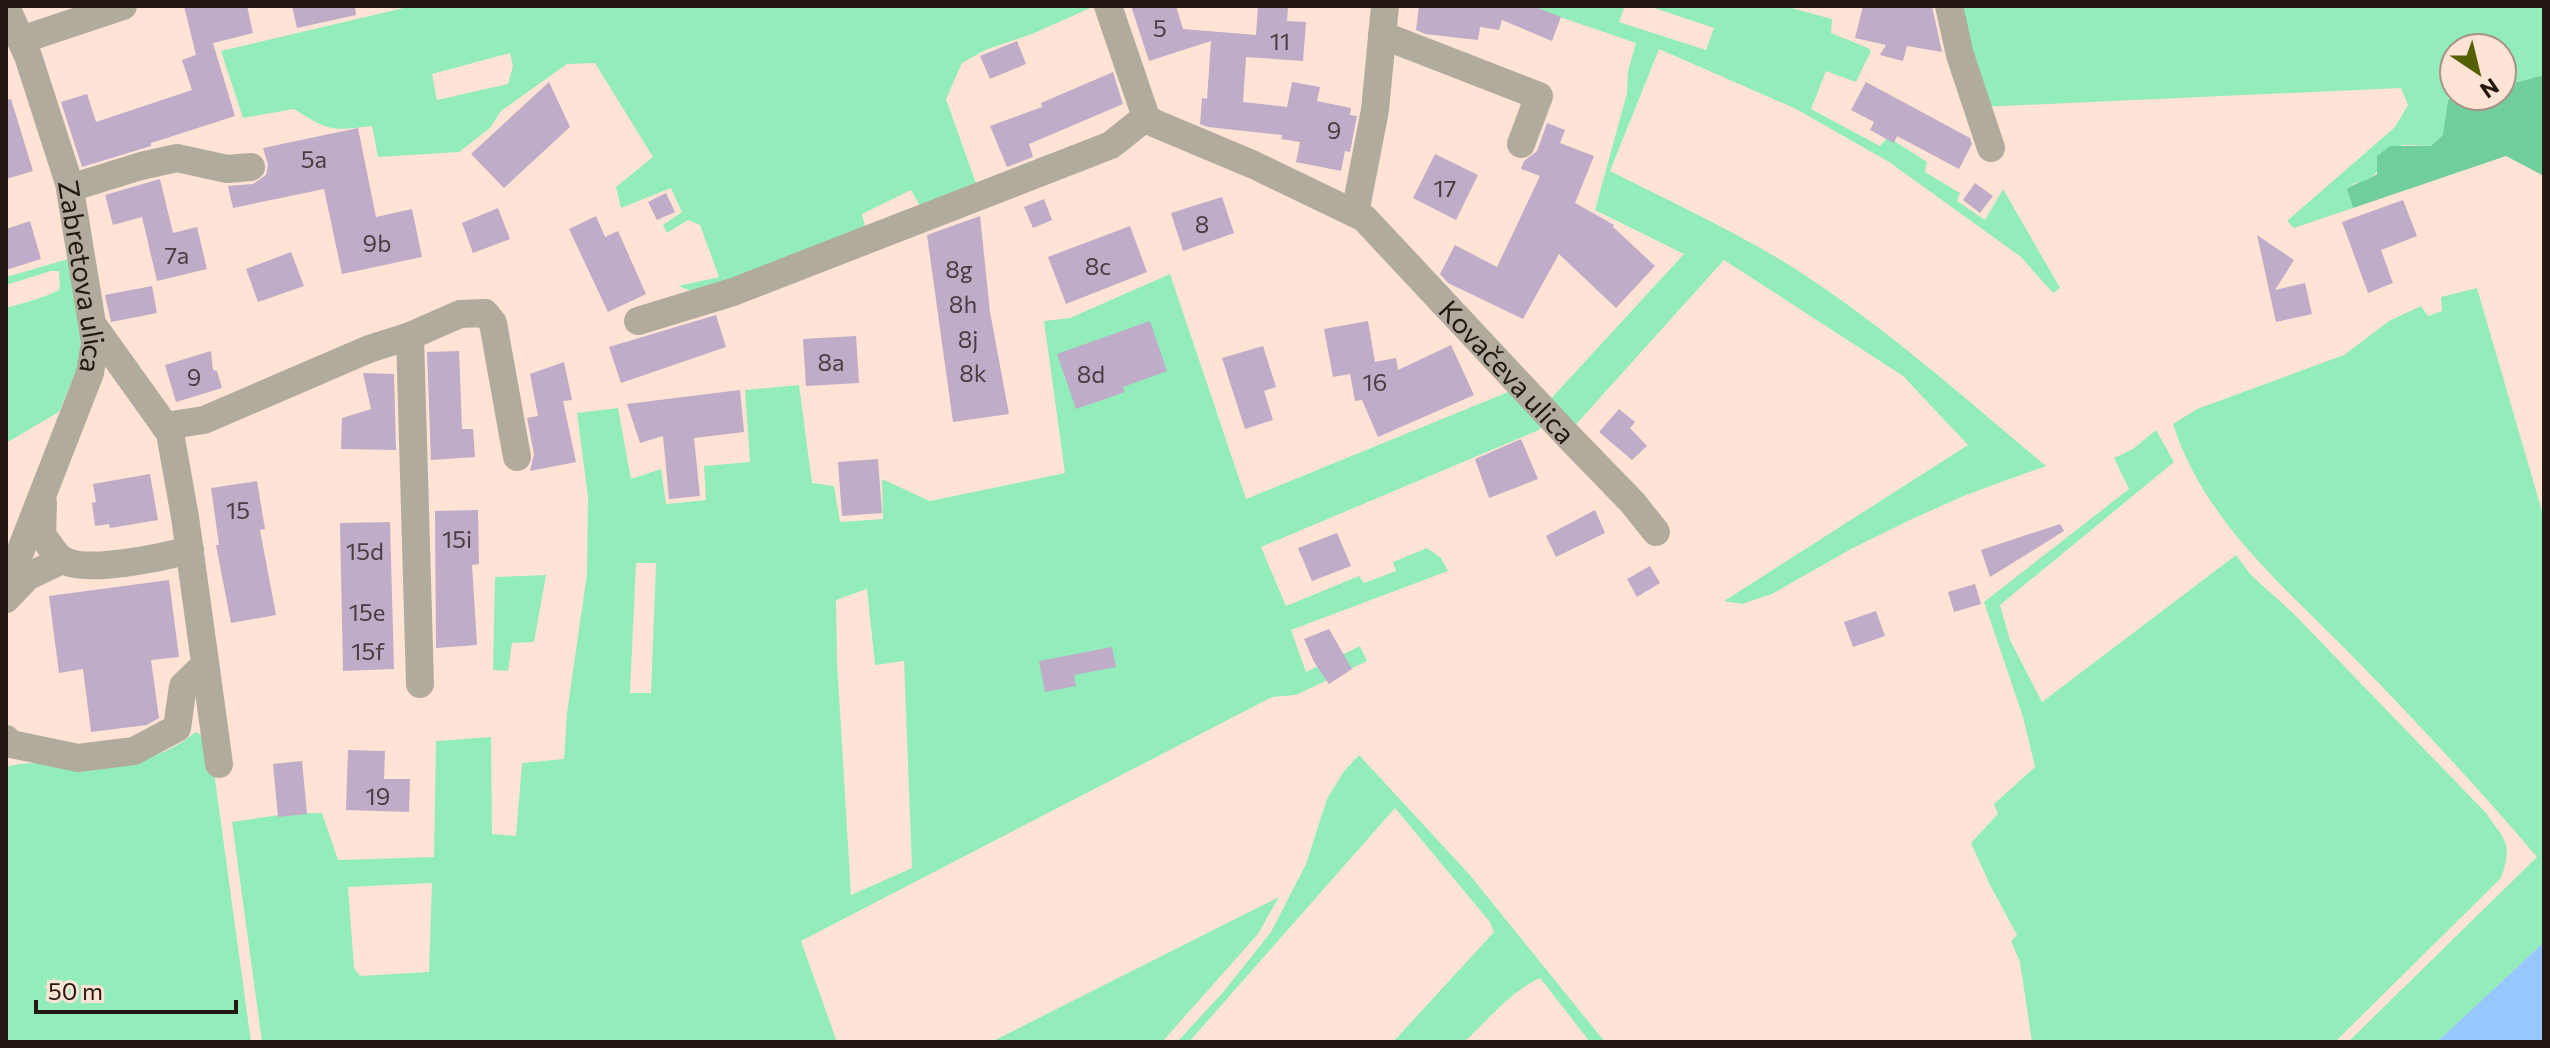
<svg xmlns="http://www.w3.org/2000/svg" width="2550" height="1048" viewBox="0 0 2550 1048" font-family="Commissioner,sans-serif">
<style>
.green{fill:#93edbb;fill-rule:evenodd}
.forest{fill:#70ce9c}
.water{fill:#96c8fe}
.building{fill:#beacc8}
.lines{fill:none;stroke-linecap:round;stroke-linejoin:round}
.minor{stroke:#b1ab9e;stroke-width:28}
.labels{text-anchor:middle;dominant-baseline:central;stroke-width:6;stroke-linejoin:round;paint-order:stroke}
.number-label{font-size:24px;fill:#4a3d40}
.street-label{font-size:28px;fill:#241812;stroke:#ffe3d5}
</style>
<rect width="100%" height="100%" fill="#ffe3d5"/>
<g class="green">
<path d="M412 6H1095L1032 34 985 50 962 63 946 99 978 189 920 206 911 190 862 214 866 230 738 281 692 291 678 286 719 277 700 225 688 220 667 233 663 225 682 212 671 188 621 208 616 187 653 157 595 63 567 64 501 111 490 128 459 152 378 157 372 126C332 131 328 131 294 109L243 118 221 51ZM510 53 513 66 508 84 437 100 432 74Z"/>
<path d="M1528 6H1625L1619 22 1706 50 1714 28 1648 6H1784L1832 19 1831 33 1868 48 1871 51 1856 82 1826 71 1811 109 1880 146 1888 137 1927 162 1925 172 1960 193 1957 201 1985 220 2003 189 2060 288 2053 293 2021 257 1889 162 1796 109 1659 49 1610 171C1675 204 1742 234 1803 274 1890 331 1967 400 2046 466L1966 495 1912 519 1851 549 1772 594 1742 604 1724 601 1968 445 1903 376 1724 260 1571 430 1546 404 1684 254 1595 210 1627 93 1628 71 1636 43Z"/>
<polygon points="1954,6 2544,6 2544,75 2502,86 2502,48 2454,48 2454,96 2464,96 2448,100 2444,135 2431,146 2402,145 2368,181 2355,183 2347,189 2353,208 2294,228 2287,221 2395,127 2408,105 2401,88 1981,107"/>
<path d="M72 258 82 329 78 366 59 412 6 443V308C18 305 53 295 60 289L59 271H51L6 285V277Z"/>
<path d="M1170 274 1246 499 1513 390 1542 425 1539 430 1261 547 1286 606 1359 576 1364 583 1396 571 1393 562 1427 548 1441 558 1448 571 1291 630 1306 672 1360 646 1367 661 1296 695 1272 697 801 941 837 1042H262L232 822 285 814 322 813 338 860 434 857 436 741 491 737 492 834 516 836 522 763 564 759 567 713 587 574 588 497 577 413 618 408 631 479 661 469 666 504 706 500 704 466 750 462 745 390 799 385 812 483 834 486 840 522 883 519 882 479 930 501 1065 473 1044 321 1070 318ZM636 563H656L651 693H630ZM867 589 875 665 904 661 912 868 851 895 837 662 836 600ZM432 883 429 972 360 976 354 968 348 887Z"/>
<path d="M2477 288 2544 518V942L2437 1042H2348L2537 857C2481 791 2423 729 2363 667 2292 593 2205 525 2173 424L2197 409 2344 355 2389 321 2421 306 2428 316 2442 311 2441 297Z"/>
<path d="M2156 430 2174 462 2000 605 2010 640 2042 702 2236 555 2251 575 2293 613 2486 813C2506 842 2513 843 2501 878L2335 1042H2032L2020 962 2011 941 2017 935 1990 885 1971 843 1998 814 1994 804 2035 767 2023 717 1984 602 2129 489 2114 458 2133 449Z"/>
<polygon points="546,575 534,642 512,643 508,671 493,670 495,577"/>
<path d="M195 732 205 737 212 757 251 1042H6V767C21 762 39 763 55 763 105 763 155 768 195 732Z"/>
<path d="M1359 755 1469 874 1605 1042H1590L1540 978C1511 991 1487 1021 1464 1042H1393L1494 932 1489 921 1395 808 1189 1042H1177L1224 991 1271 932 1306 864 1327 799 1344 771Z"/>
<polygon points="1279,897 1258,934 1162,1042 991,1042"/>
</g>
<path class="forest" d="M2544 75V176L2506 156 2353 208 2347 189C2357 181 2367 182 2377 174V156L2390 146H2431L2443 135 2448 100 2464 96H2502V86Z"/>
<polygon class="water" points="2544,942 2544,1042 2437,1042"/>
<g class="building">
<polygon points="184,6 247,6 253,33 213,43 235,116 151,143 151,146 82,167 61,102 87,94 96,122 192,90 182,60 196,55"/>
<polygon points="292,6 355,6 356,15 297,28"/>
<polygon points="1131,6 1176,6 1183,29 1256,35 1258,6 1288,6 1287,21 1306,22 1303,61 1246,57 1243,102 1287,107 1292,82 1320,87 1317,101 1351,108 1350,115 1357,116 1350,152 1345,151 1341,171 1296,162 1300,142 1281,139 1282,135 1208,127 1200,124 1202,98 1207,99 1211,41 1149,61"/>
<polygon points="1419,6 1533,6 1561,17 1552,41 1502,20 1499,30 1480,27 1478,40 1425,34 1416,30"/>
<polygon points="1863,6 1932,6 1942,52 1907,46 1903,61 1880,55 1886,45 1855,38"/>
<polygon points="1017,41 1026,64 990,79 980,56"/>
<polygon points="1113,72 1123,104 1029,144 1033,157 1007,167 990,126 1042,107 1041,103"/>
<polygon points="549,82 570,127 504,188 471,154"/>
<polygon points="1866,82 1970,138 1972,144 1959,169 1897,136 1894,143 1870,130 1874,122 1851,110"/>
<polygon points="11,99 33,171 6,179 6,100"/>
<polygon points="1547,123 1565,130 1560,143 1594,156 1575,203 1614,225 1613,227 1655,266 1616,308 1559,254 1523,319 1448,283 1440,274 1455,245 1497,267 1540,176 1521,169 1524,161 1537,151"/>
<polygon points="358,128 376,217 412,209 422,257 342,274 324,189 233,208 228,186 253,184 266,175 268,165 263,148"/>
<polygon points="1435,154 1478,175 1456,220 1413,198"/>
<polygon points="160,179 173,233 197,227 207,269 157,281 142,217 113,225 105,195"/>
<polygon points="1975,183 1993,196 1980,213 1963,200"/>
<polygon points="666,193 675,212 657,220 648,202"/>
<polygon points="1222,197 1234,233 1183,251 1171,213"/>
<polygon points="1044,199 1052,220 1033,228 1024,207"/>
<polygon points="2403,200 2417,236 2381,250 2393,283 2368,293 2342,222"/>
<polygon points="498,208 510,239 473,253 462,223"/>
<polygon points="596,216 605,237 618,231 646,294 608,312 569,229"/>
<polygon points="980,216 990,312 1009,414 953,422 927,235"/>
<polygon points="30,221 41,259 6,270 6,229"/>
<polygon points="1130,226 1147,272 1066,304 1048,257"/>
<polygon points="2257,235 2294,260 2275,290 2305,283 2312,314 2276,322"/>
<polygon points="291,252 304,286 258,302 246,269"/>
<polygon points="152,286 157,313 111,322 105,295"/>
<polygon points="716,315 726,347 621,383 609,347"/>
<polygon points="1150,321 1167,371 1123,387 1125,392 1076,409 1057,354"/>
<polygon points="1368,321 1375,362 1396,358 1398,370 1451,345 1474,395 1378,437 1362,400 1355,401 1350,374 1333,377 1324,329"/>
<polygon points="856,336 859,383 806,386 803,339"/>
<polygon points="1263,346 1276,387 1264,391 1273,420 1245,429 1222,358"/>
<polygon points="211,351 213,370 217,371 222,388 176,402 165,365"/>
<polygon points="459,351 462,429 473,429 475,457 431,460 427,352"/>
<polygon points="564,362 572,400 563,401 576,462 530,471 534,454 527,418 538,416 530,374"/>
<polygon points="363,373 394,374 396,450 341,449 342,418 371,409"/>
<polygon points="740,390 744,432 694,438 700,496 669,499 663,436 640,443 627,404"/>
<polygon points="1619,409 1635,422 1630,428 1647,446 1632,460 1599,432"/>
<polygon points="1521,439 1538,479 1489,498 1475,459"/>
<polygon points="878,459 882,513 842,516 838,462"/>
<polygon points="150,474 158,520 110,528 109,524 95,526 92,503 96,502 93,484"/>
<polygon points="257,481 265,529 260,530 276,615 231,623 216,545 219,545 211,488"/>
<polygon points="478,510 479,564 472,565 477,645 436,648 435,511"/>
<polygon points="1595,510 1605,533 1556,557 1546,536"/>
<polygon points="390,522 394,669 343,671 340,523"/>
<polygon points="2060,524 2064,531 1990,577 1981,550"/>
<polygon points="1337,533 1351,566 1312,581 1298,548"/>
<polygon points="1650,566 1660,583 1637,597 1627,579"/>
<polygon points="169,580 179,657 151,660 159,718 147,725 91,732 83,669 59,673 49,596"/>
<polygon points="1975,584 1981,604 1954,612 1948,592"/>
<polygon points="1876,611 1885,636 1853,647 1844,622"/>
<polygon points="1329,629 1352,669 1329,684 1314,662 1304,639"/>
<polygon points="1112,647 1116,667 1074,675 1076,686 1045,692 1039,661"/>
<polygon points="348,750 385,751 384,779 410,779 409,812 346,810"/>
<polygon points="302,761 307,814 278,817 273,764"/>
</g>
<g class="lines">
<g class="minor">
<path id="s1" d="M1108 6 1146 117 1154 123 1254 165 1364 218 1568 436 1633 503 1656 532"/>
<polyline points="1949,6 1960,55 1991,148"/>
<path id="s2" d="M6 7 28 56 69 183 95 342 90 373 6 588"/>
<polyline points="1382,35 1539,96 1521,144"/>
<polyline points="21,40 123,6"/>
<polyline points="70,188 141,166 177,158 227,169 251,167"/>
<polyline points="1355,213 1375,110 1385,6"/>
<polyline points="638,321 733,292 1111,145 1146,117"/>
<polyline points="92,324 170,433 185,517 219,764"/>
<polyline points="410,336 460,314 485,313 493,323 517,457"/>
<polyline points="165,426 204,420 369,349 410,336 420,684"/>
<path d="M43 503 42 535C48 542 55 556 63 560 87 574 163 557 190 550"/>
<polyline points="6,599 27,577 62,560"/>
<polyline points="6,739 11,744 78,758 134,751 177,728 183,686 205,665"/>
</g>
</g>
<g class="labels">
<g class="number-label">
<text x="1160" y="27">5</text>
<text x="1280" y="40">11</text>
<text x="1334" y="129">9</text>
<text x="314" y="158">5a</text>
<text x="1445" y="187">17</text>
<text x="1202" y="223">8</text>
<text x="377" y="242">9b</text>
<text x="177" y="254">7a</text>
<text x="1098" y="265">8c</text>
<text x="959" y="268">8g</text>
<text x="963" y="303">8h</text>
<text x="968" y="338">8j</text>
<text x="831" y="361">8a</text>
<text x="973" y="372">8k</text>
<text x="1091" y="373">8d</text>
<text x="194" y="376">9</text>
<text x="1375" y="381">16</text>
<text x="238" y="509">15</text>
<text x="457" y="538">15i</text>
<text x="365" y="550">15d</text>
<text x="367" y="611">15e</text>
<text x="368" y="650">15f</text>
<text x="378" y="795">19</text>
</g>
<g class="street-label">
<text stroke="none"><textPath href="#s2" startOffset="282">Zabretova ulica</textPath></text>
<text stroke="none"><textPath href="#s1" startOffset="568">Kovačeva ulica</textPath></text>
</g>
</g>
<rect width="2550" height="1048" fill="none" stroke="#241812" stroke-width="16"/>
<g transform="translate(2478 72) rotate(145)"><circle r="38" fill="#ffe3d5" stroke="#a79287" stroke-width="2"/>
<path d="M0-6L14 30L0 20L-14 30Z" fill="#546103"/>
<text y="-12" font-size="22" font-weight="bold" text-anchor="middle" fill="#241812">N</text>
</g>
<path d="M36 1000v12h200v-12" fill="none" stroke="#241812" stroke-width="4"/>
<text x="48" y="1000" font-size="24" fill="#241812" stroke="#ffe3d5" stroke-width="6" paint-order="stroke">50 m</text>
</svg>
